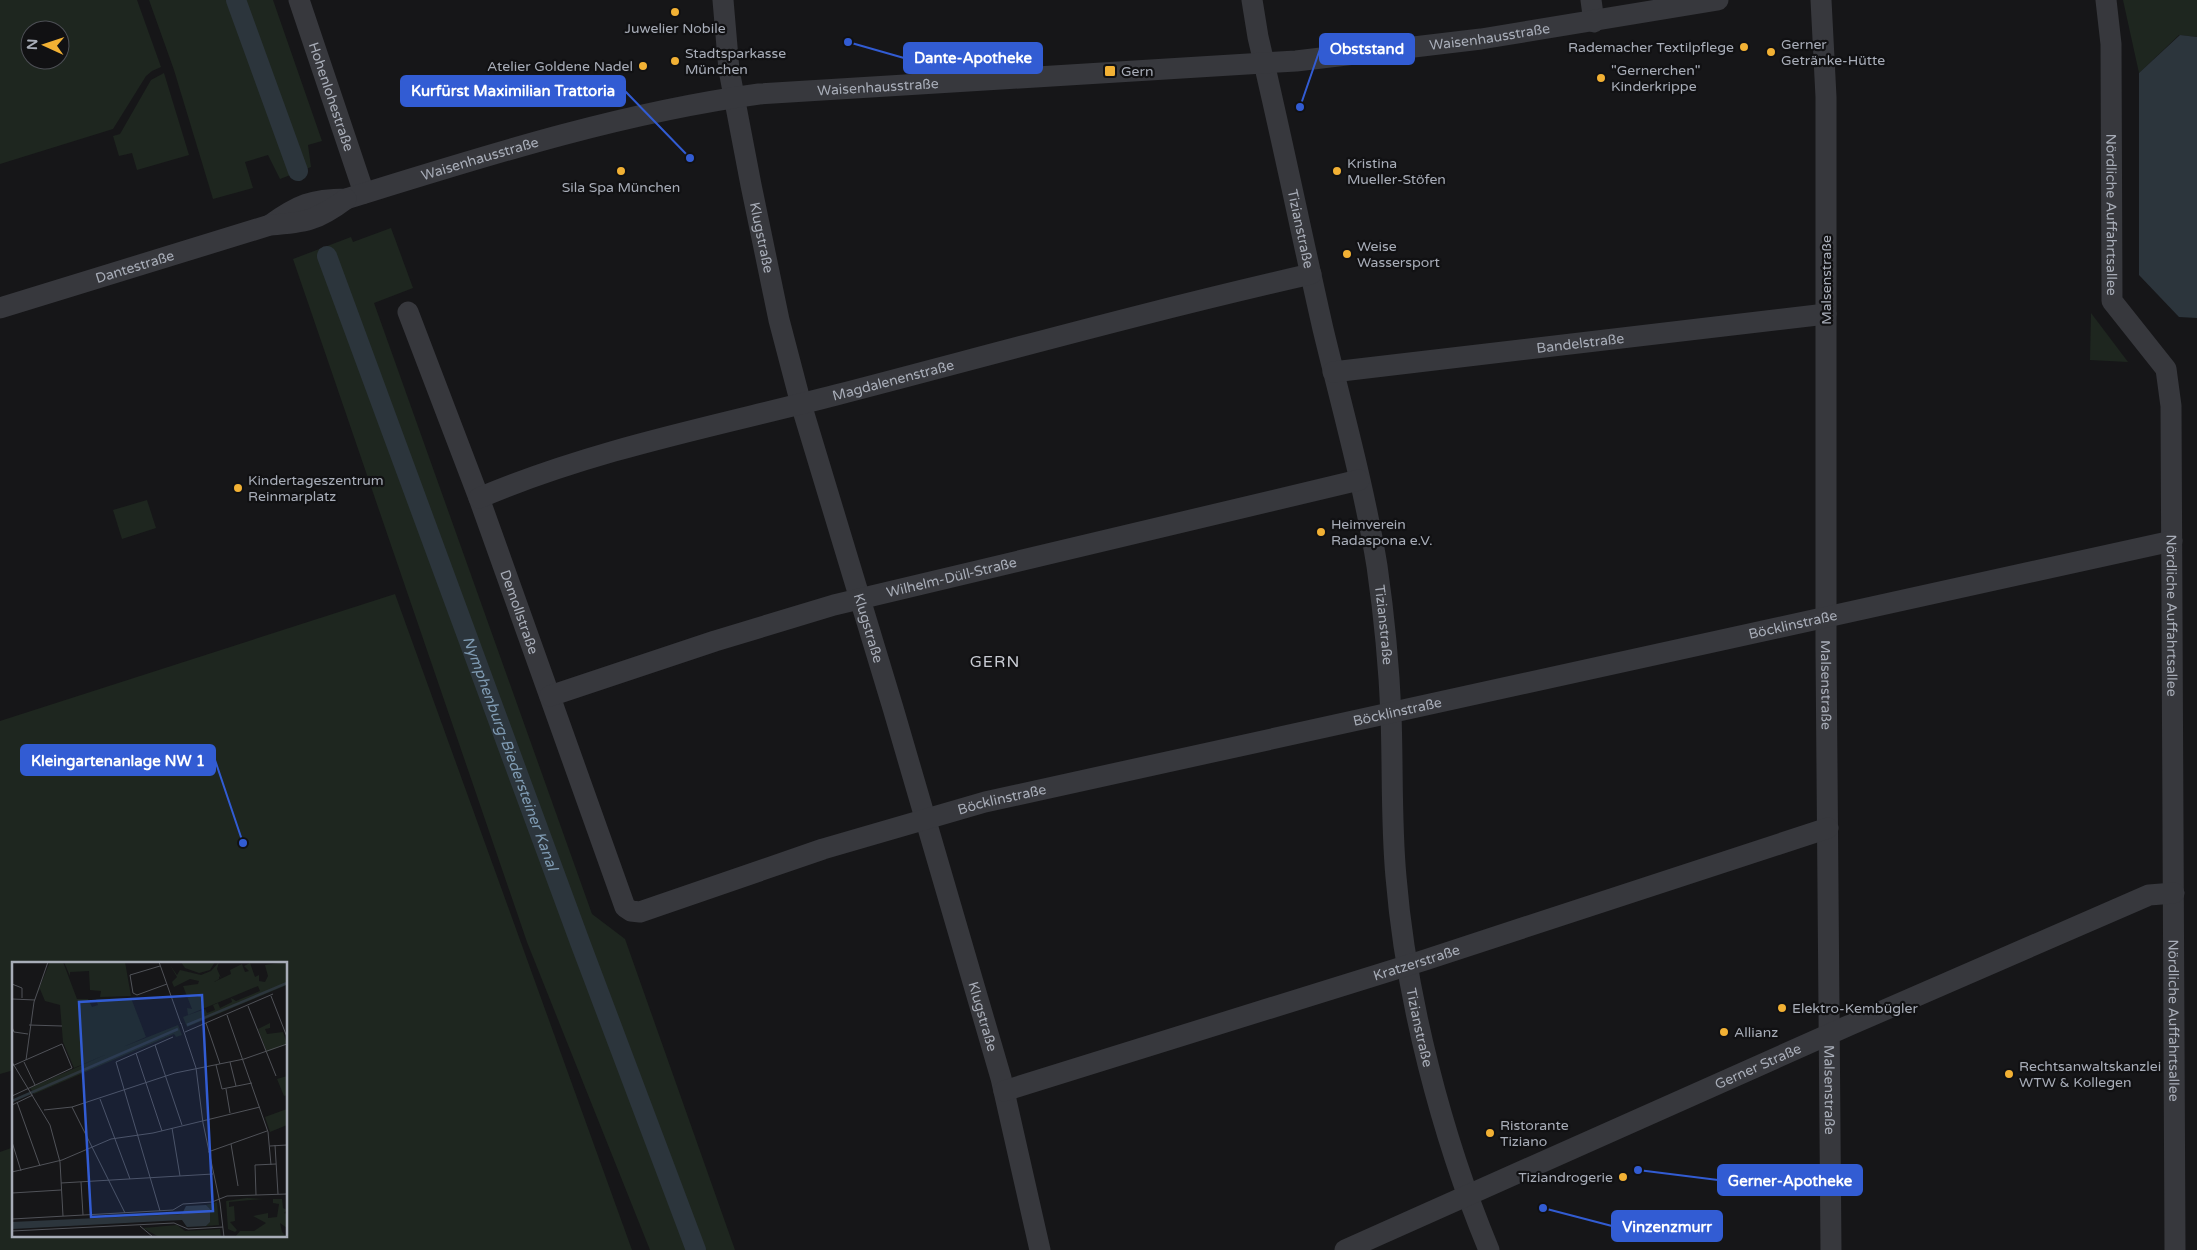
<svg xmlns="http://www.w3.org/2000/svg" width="2197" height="1250" viewBox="0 0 2197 1250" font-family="'Varela Round',sans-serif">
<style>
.green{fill:#1e261f;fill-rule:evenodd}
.water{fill:#2c353c}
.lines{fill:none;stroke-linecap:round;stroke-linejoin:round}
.canal{stroke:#2c353c;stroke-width:20}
.minor{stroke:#37383d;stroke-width:21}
.poi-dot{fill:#f2b134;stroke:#111113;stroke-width:2}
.labels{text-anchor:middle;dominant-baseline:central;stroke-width:4.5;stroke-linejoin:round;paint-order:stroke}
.poi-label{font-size:14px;fill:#a8adb8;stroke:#111113;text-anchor:start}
.street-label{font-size:14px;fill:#a8adb8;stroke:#111113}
.water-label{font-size:15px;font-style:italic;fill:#7f9bb3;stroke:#111113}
.quarter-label{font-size:16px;letter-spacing:1px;fill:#c9ccd4;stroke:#111113}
.inset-river{fill:none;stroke:#2c353c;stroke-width:2.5}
.inset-road{fill:none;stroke:#505258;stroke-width:1}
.view{fill:#325cd3;fill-opacity:0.15;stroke:#325cd3;stroke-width:2.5}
.inset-edge{fill:none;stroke:#a8adb8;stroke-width:2.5}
.leader{fill:none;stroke:#325cd3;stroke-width:2}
.callout-dot{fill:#325cd3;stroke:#111113;stroke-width:2}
.callout{fill:#325cd3;stroke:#325cd3;stroke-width:2}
.callout-label{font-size:15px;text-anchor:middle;font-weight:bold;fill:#fff}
</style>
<rect width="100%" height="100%" fill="#161618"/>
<g class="green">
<path d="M0 0H137L161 67 152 71 146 76 113 129 0 164ZM30 30H60V60H30Z"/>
<polygon points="149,0 273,0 322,141 308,145 311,167 280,179 268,155 245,162 253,188 213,199 174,70"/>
<polygon points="2123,0 2197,0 2197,37 2179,35 2139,73"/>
<polygon points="164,73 189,155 137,170 132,153 119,156 113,136 120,134 151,80"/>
<polygon points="391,228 413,288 374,303 592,914 625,939 735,1250 650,1250 527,942 293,259 351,237 353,242"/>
<polygon points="2091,313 2128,362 2090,360"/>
<polygon points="147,500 156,528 122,539 113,510"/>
<polygon points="395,594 632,1250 0,1250 0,1152 14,1147 14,1236 286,1236 286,964 14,964 14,1070 0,1074 0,721"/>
</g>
<polygon class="water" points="2180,35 2197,37 2197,318 2179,317 2139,275 2139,73"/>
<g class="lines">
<g class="canal">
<polyline points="236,0 298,171"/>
<path id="s1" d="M327 256 581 945 696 1250"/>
</g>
<g class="minor">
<path id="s2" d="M299 0 364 193"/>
<path id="s3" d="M723 0 729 70 751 185 779 320 801 404 893 708 1001 1078 1040 1250"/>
<path id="s4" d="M1252 0 1258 37C1281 134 1301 232 1323 329 1342 408 1364 486 1377 566 1384 615 1389 665 1391 715 1393 769 1391 823 1396 877 1406 999 1442 1137 1489 1250"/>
<polyline points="1591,0 1594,22"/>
<path id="s5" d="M1821 0 1826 97V650L1831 1250"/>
<path id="s6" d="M2106 0 2111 44 2112 301 2166 369 2171 406 2175 1250"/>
<path id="s7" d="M270 225C298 205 312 199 346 199 482 157 619 113 759 94L1296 61 1481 39 1718 0"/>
<path id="s8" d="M0 308 270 225C305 223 318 220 346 199"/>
<path id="s9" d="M408 312 479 498 625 907 631 911 640 912 823 849 985 802 2172 541"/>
<path id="s10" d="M1333 372 1826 314"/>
<path id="s11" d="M479 498C594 449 716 426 836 395 994 354 1152 310 1311 274"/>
<path id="s12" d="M550 696 715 641 834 605 1359 480"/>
<path id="s13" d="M1004 1091 1425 960 1828 828"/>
<path id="s14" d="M1345 1250 1850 1025 2149 895 2174 893"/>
</g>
</g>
<g class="poi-dot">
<circle cx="675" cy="12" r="5"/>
<circle cx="1744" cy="47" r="5"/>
<circle cx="1771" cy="52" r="5"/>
<circle cx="675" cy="61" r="5"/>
<circle cx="643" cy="66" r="5"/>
<rect x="1104" y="65" width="12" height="12" rx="2.5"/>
<circle cx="1601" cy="78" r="5"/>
<circle cx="621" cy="171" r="5"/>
<circle cx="1337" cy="171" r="5"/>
<circle cx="1347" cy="254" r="5"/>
<circle cx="238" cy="488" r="5"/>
<circle cx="1321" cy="532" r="5"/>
<circle cx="1782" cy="1008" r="5"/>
<circle cx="1724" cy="1032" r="5"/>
<circle cx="2009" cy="1074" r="5"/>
<circle cx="1490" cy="1133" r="5"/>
<circle cx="1623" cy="1177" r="5"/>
</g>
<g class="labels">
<g class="poi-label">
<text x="675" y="28" text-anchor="middle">Juwelier Nobile</text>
<text x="1781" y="44">Gerner<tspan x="1781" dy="16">Getränke-Hütte</tspan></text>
<text x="1734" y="47" text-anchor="end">Rademacher Textilpflege</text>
<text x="685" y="53">Stadtsparkasse<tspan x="685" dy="16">München</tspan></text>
<text x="633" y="66" text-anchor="end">Atelier Goldene Nadel</text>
<text x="1611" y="70">"Gernerchen"<tspan x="1611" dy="16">Kinderkrippe</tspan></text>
<text x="1121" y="71">Gern</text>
<text x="1347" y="163">Kristina<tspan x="1347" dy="16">Mueller-Stöfen</tspan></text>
<text x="621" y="187" text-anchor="middle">Sila Spa München</text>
<text x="1357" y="246">Weise<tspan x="1357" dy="16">Wassersport</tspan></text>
<text x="248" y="480">Kindertageszentrum<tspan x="248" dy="16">Reinmarplatz</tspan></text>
<text x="1331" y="524">Heimverein<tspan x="1331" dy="16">Radaspona e.V.</tspan></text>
<text x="1792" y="1008">Elektro-Kembügler</text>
<text x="1734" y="1032">Allianz</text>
<text x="2019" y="1066">Rechtsanwaltskanzlei<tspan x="2019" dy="16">WTW &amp; Kollegen</tspan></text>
<text x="1500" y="1125">Ristorante<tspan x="1500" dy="16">Tiziano</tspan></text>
<text x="1613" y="1177" text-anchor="end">Tiziandrogerie</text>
</g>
<g class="street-label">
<text stroke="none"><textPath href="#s7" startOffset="1242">Waisenhausstraße</textPath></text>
<text stroke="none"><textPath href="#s7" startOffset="628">Waisenhausstraße</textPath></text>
<text stroke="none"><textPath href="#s2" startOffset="102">Hohenlohestraße</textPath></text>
<text stroke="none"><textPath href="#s7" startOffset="222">Waisenhausstraße</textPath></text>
<text stroke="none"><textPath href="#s6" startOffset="215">Nördliche Auffahrtsallee</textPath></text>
<text stroke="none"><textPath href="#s4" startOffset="234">Tizianstraße</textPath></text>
<text stroke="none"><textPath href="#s3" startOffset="241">Klugstraße</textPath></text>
<text stroke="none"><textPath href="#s8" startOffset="141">Dantestraße</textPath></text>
<text transform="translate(1826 280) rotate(-90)">Malsenstraße</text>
<text stroke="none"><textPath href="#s10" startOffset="249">Bandelstraße</textPath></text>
<text stroke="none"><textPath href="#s11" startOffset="431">Magdalenenstraße</textPath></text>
<text stroke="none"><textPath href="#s12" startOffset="419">Wilhelm-Düll-Straße</textPath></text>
<text stroke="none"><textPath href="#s9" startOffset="320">Demollstraße</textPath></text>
<text stroke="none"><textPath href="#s6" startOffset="635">Nördliche Auffahrtsallee</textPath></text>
<text stroke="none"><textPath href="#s4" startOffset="639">Tizianstraße</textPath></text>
<text stroke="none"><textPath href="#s9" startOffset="1839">Böcklinstraße</textPath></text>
<text stroke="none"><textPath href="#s3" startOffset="646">Klugstraße</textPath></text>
<text stroke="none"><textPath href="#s5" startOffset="685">Malsenstraße</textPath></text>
<text stroke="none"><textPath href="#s9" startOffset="1434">Böcklinstraße</textPath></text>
<text stroke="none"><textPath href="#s9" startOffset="1029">Böcklinstraße</textPath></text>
<text stroke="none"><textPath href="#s13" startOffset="432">Kratzerstraße</textPath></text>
<text stroke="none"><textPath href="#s3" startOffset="1051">Klugstraße</textPath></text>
<text stroke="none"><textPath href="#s6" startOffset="1040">Nördliche Auffahrtsallee</textPath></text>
<text stroke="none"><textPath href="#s4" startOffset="1044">Tizianstraße</textPath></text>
<text stroke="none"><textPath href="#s14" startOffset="452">Gerner Straße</textPath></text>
<text stroke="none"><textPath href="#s5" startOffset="1090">Malsenstraße</textPath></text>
</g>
<g class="water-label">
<text stroke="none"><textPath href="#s1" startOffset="530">Nymphenburg-Biedersteiner Kanal</textPath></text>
</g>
<g class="quarter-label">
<text x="995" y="662">GERN</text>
</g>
</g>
<g transform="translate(12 962)">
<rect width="275" height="275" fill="#161618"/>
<path d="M38 0H51L65 37H76L80 45 86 43 84 37 119 36 134 75 111 85 166 63 170 73 164 75 162 72 22 132 18 126 95 92 62 106 51 80 48 43 33 39 28 27 24 34ZM52 0H113L119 34 88 35 89 29 78 28 77 9 58 10V14ZM169 0H203L198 8 187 11 173 6ZM207 0 205 7 209 16 207 14V17L202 20 219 12 218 8 230 2 233 10 237 9 232 4 238 1 243 15 247 13V19L253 20 256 14 253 3 275 0V23L175 65 171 55 193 47 195 51 203 48 201 43 206 41 208 46 220 40 219 36 224 39 248 29 246 24 176 53 175 46 180 47 171 24 186 22 187 19 178 17 162 25 160 20 165 15 158 3 165 13 168 8 189 13 199 9ZM258 61V66L253 67 255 72 271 70 275 82 255 90 246 67ZM275 114V133L272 134 265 117ZM275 147V163L258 170 253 155ZM235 236 251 237 217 240V245L222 244 223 259 218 260 225 268 223 270 216 267 214 239ZM261 237H270L271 246 275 248 272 251 275 252V266L268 261 270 270 275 275H223L228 269H242L254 261 241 254 256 251V256L265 255 267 242 261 241ZM205 240 207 263 194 264 198 259V247L194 243ZM165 263 173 269 208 267 209 275H147L131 266Z" fill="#1e261f"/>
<path d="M194 243 198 247V260L194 264 175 265 170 258 0 267V260L170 252 174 244Z" fill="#2c353c"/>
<path class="inset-river" d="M175 63 275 21M0 139 166 67"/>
<path class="inset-road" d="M147 0 169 62M148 4 118 13 121 31 125 33 155 22M0 22 10 26V36M259 34 275 75M0 37 23 38M236 44 264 114M215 53 256 170 259 203M169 61 184 106 191 161 208 241 212 275M194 61 208 102M17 63 50 64M0 65 2 70 16 72M173 70 261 32M143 83 170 163M124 91 150 169M14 98 22 40 36 0M0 100 38 163 48 200 51 254M12 100 23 123M218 100 224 124M204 103 210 127 240 121M0 104 50 82 60 106 0 134M214 127 218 151M88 137 118 217M5 140 28 204M0 143 21 133M60 145 113 251M32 148 60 145 163 111 232 97 275 82M160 166 168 214M0 180 9 209M219 182 226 224M263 183 266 232M258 184 275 183M196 190 255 169M0 210 50 198 99 177 141 171 248 145M69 220 71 253M49 221 201 212M0 231 49 228M244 233 243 203 264 202M148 249 104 100 161 75M0 257 161 248 171 242 200 240 215 234 275 232M128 264 141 275M0 269 162 261 176 267 211 265"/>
<path class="view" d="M190 33 201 249 79 255 67 40Z"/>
<rect width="275" height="275" class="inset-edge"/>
</g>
<path class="leader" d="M1300 107L1320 49M848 42L904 58M690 158L625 91M243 843L215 760M1638 1170L1718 1180M1543 1208L1612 1226"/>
<g class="callout-dot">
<circle cx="1300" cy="107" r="5"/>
<circle cx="848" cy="42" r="5"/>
<circle cx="690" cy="158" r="5"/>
<circle cx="243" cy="843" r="5"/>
<circle cx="1638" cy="1170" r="5"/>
<circle cx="1543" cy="1208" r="5"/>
</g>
<g class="callout">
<rect x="1320" y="34" width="94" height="30" rx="5"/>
<rect x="904" y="43" width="138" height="30" rx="5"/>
<rect x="401" y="76" width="224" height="30" rx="5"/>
<rect x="21" y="745" width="194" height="30" rx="5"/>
<rect x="1718" y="1165" width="144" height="30" rx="5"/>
<rect x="1612" y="1211" width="110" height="30" rx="5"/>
</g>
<g class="callout-label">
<text x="1367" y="54">Obststand</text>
<text x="973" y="63">Dante-Apotheke</text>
<text x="513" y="96">Kurfürst Maximilian Trattoria</text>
<text x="118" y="766">Kleingartenanlage NW 1</text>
<text x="1790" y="1186">Gerner-Apotheke</text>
<text x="1667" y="1232">Vinzenzmurr</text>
</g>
<g transform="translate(45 45) rotate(273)"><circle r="24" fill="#111113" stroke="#4d4f55"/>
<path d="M0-4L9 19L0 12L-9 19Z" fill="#f2b134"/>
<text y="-8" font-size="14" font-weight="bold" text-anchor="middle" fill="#a8adb8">N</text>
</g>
</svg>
